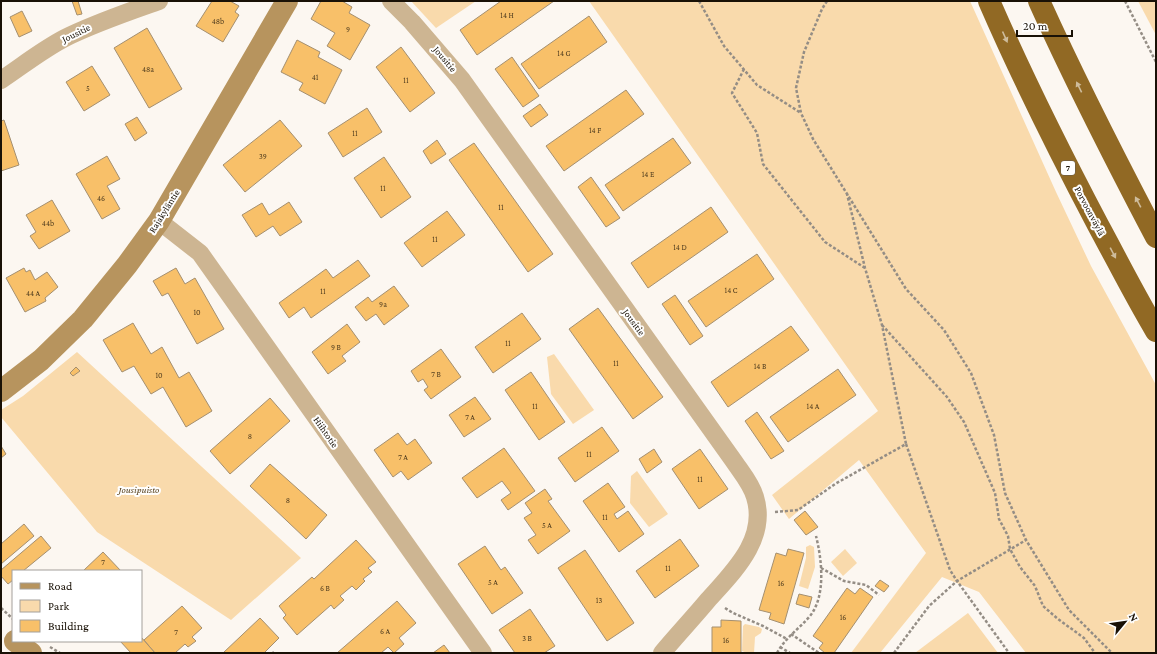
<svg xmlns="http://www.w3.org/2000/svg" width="1157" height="654" viewBox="0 0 1157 654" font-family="'Crimson Pro',serif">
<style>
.green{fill:#f9daac}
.building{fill:#f8c069;stroke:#a48f70}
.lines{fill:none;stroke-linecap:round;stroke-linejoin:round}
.path{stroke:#948d85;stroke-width:2.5;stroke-dasharray:3 2;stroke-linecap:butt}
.street{stroke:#cdb592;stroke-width:18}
.secondary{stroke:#b7945e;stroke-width:22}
.highway{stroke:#916924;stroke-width:22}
.oneway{fill:#cebc9c}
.labels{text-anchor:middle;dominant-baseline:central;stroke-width:4;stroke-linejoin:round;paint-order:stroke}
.number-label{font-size:8px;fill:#513d1f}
.shield{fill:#fff;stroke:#5e5851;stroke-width:1}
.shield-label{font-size:9px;font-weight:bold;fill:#191106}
.street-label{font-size:10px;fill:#191106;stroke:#fff}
.park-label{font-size:10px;font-style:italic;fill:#563f1a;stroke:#fff}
</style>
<rect width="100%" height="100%" fill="#fcf7f1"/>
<g class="green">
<polygon points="411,1 476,1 436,28"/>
<polygon points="589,1 970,1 1056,192 1091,266 1156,385 1156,653 1026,653 979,592 942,577 880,653 851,653 926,553 859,460 789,519 772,495 878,411"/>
<polygon points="1138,1 1156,1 1156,35"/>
<polygon points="77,352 301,558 231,620 97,532 1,417 1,410 23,396"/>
<polygon points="554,354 594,410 573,424 551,394 547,357"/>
<polygon points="637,471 668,514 649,527 630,503 631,476"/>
<polygon points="810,545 814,547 815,567 808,589 799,586 806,558 806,547"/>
<polygon points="845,549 857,563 843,576 831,562"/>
<polygon points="968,613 998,653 915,653"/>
<polygon points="745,624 759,627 762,629 761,633 755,637 754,653 747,653 742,651 743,626"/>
</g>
<g class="building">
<polygon points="72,1 78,1 82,14 77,15"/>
<polygon points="212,1 230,1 239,6 235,12 239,15 223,42 196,26"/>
<polygon points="321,1 342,1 352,7 349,13 370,25 350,60 327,46 335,33 311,19"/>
<polygon points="501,1 554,1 477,55 460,30"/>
<polygon points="22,11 32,31 19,37 10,17"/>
<polygon points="589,16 607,42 539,89 521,64"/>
<polygon points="147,28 182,89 149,108 114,48"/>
<polygon points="297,40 320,52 318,57 342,70 325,104 299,90 303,83 281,72"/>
<polygon points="401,47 435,93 410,112 376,67"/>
<polygon points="512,57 539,96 523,107 495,69"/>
<polygon points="92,66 110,95 84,111 66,82"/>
<polygon points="626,90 644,114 564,171 546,146"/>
<polygon points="540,104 548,115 531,127 523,116"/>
<polygon points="367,108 382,132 343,157 328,133"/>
<polygon points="137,117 147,133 135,141 125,124"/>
<polygon points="4,120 19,165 1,171 1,121"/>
<polygon points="280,120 302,146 245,192 223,165"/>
<polygon points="673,138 691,163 623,211 605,185"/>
<polygon points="437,140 446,154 431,164 423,151"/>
<polygon points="474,143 553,254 528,272 449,160"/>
<polygon points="107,156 120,179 107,186 120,209 102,219 76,174"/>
<polygon points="384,157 411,197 381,218 354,178"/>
<polygon points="591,177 620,218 606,227 578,187"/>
<polygon points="52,200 70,231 39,249 30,236 36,232 26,215"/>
<polygon points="289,202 302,222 280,236 273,226 256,237 242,215 262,203 269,215"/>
<polygon points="711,207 728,232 648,288 631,263"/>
<polygon points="447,211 465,235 422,267 404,243"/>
<polygon points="757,254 774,279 706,327 688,301"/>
<polygon points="358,260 370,276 311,318 304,307 289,318 279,303 326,269 333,278"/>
<polygon points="24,268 26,272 30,270 35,280 47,272 58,287 45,298 46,301 25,312 6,278"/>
<polygon points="176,268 185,284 195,278 224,329 197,344 168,293 162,296 153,281"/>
<polygon points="394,286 409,306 384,325 376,314 366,321 355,307 368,297 372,302"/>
<polygon points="675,295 703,336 690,345 662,304"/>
<polygon points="598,308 663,397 633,419 569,329"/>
<polygon points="522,313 541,339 493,373 475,347"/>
<polygon points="133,323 151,354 162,347 179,378 189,372 212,411 186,427 163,387 151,394 134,366 122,372 103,340"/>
<polygon points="347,324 360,342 342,356 346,361 328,374 312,352"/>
<polygon points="791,326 809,350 728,407 711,382"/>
<polygon points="441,349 461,377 431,399 424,390 428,387 423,379 418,382 411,371"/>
<polygon points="76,367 80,371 73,376 70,373"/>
<polygon points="838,369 856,395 788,442 770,417"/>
<polygon points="531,372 565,422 539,440 505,390"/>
<polygon points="475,397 491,419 464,437 449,415"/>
<polygon points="270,398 290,421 230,474 210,451"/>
<polygon points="757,412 784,451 771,459 745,421"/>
<polygon points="602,427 619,451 575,482 558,458"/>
<polygon points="398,433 407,445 415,439 432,463 408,480 401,471 393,477 374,450"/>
<polygon points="1,446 6,454 1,458"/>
<polygon points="504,448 535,491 508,510 501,500 511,493 502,481 477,498 462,478"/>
<polygon points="654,449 662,462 647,473 639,459"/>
<polygon points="700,449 728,489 699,509 672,469"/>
<polygon points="270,464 327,515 306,539 250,486"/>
<polygon points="608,483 625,507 614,514 617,519 628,511 644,534 619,552 583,501"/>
<polygon points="545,489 552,499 548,501 570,531 538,554 528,540 536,535 524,518 532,513 525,503"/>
<polygon points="805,511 818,527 806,535 794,520"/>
<polygon points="24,524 34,536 1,564 1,544"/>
<polygon points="41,536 51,548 23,571 13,571 13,580 8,584 1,576 1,570"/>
<polygon points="680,539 699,566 655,598 636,571"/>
<polygon points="356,540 376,562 368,568 372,572 363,579 365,581 356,590 352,586 340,596 344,600 334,609 331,605 297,635 283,618 286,615 279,606 312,577 314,579"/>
<polygon points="485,546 501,570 505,567 523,593 492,614 458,564"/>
<polygon points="788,549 804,553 784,624 769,619 771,613 759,610 776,553 786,556"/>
<polygon points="585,550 634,623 607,641 558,568"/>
<polygon points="103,552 121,571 83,571"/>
<polygon points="880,580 889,586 884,592 875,586"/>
<polygon points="847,588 855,594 860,588 873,597 834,653 825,653 819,648 823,643 813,636"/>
<polygon points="799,594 812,597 809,608 796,604"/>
<polygon points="397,601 416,623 399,638 404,644 394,653 388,647 381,653 337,653"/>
<polygon points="182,606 202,628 192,637 196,641 188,647 185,644 175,653 155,653 144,640"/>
<polygon points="530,609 555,646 544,653 515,653 499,630"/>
<polygon points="260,618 279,638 264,653 223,653"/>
<polygon points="721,620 741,621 741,653 712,653 712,627 721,627"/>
<polygon points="141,637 155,653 131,653 120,641 141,641"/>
<polygon points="444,645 450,653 433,653"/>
</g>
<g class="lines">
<g class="path">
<polyline points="699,1 724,46 757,85 801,113"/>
<polyline points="827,1 822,9 804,52 796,88 801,113 813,139 906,289 944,330 971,373 994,435 1005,493 1026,540 1069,610 1112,653"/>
<polyline points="1125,1 1156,62"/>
<polyline points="744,69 732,93 757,133 763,164 825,242 865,268"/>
<polyline points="882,325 947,397 964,422 995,493 999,519 1008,536 1010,549 1020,567 1035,586 1043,606 1058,619 1084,638 1095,653"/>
<polyline points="906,444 950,570 957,581 1009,653"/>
<polyline points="775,512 798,510 835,484 906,444 882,325 865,268 847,194"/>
<polyline points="821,568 844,581 866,585 879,595"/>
<polyline points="1,608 13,619"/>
<polyline points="725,608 733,613 763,626 787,639"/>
<polyline points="791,634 819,653"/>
<polyline points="50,647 60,653"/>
<polyline points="780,647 790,653"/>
<polyline points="273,653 274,652"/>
<path d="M777 653C785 638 799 629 810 616 826 596 822 560 816 536"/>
<polyline points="894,653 929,606 957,581 1026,540"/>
</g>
<g class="street">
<path d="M391 1 412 22 462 80 733 460C741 472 751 483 755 497 768 539 733 572 708 600 693 618 677 635 662 653"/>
<path d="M1 80C22 66 42 50 65 38 95 23 128 12 159 1"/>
<polyline points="159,221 200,253 483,653"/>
</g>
<g class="secondary">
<polyline points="1,391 41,360 83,319 127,265 159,221 287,1"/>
<polyline points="15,641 31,653"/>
</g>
<g class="highway">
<path d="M989 1C1022 77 1059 151 1098 225 1117 260 1135 296 1156 331"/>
<path d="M1039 1C1075 81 1115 159 1156 237"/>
</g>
</g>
<defs><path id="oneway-solid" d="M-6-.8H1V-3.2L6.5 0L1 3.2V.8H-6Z"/></defs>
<g class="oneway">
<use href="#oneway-solid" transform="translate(1005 37) rotate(66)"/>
<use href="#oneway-solid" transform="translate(1079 87) rotate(-116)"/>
<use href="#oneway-solid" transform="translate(1138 202) rotate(-118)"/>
<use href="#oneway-solid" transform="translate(1113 253) rotate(62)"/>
</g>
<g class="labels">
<g class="number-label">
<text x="507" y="15">14 H</text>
<text x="218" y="21">48b</text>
<text x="348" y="29">9</text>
<text x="564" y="53">14 G</text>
<text x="148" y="69">48a</text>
<text x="315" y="77">41</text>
<text x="406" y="80">11</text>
<text x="88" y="88">5</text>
<text x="595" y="130">14 F</text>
<text x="355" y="133">11</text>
<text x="263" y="156">39</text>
<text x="648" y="174">14 E</text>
<text x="383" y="188">11</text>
<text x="101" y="198">46</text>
<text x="501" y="207">11</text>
<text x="48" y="223">44b</text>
<text x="435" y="239">11</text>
<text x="680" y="247">14 D</text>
<text x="731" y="290">14 C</text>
<text x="323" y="291">11</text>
<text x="33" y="293">44 A</text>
<text x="383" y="304">9a</text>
<text x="197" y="312">10</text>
<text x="508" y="343">11</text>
<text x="336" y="347">9 B</text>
<text x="616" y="363">11</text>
<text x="760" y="366">14 B</text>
<text x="436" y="374">7 B</text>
<text x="159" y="375">10</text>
<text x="535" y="406">11</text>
<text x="813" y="406">14 A</text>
<text x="470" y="417">7 A</text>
<text x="250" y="436">8</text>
<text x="589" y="454">11</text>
<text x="403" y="457">7 A</text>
<text x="700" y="479">11</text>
<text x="288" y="500">8</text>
<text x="605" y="517">11</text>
<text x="547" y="525">5 A</text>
<text x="103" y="562">7</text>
<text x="668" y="568">11</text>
<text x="493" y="582">5 A</text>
<text x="781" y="583">16</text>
<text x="325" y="588">6 B</text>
<text x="599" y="600">13</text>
<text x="843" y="617">16</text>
<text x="385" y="631">6 A</text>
<text x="176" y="632">7</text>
<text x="527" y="638">3 B</text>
<text x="726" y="640">16</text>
</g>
<rect class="shield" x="1061" y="161" width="14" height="14" rx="3"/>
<g class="shield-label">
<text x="1068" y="168">7</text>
</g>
<g class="street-label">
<text transform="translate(76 33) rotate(-26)">Jousitie</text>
<text transform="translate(445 59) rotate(50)">Jousitie</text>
<text transform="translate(164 211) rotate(-58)">Rajakyläntie</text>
<text transform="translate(1090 211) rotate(62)">Porvoonväylä</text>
<text transform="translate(634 322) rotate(54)">Jousitie</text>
<text transform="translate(326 432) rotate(55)">Hiihtotie</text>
</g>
<g class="park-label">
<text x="139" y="489">Jousipuisto</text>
</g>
</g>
<rect width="1157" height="654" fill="none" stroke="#191106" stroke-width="4"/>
<rect x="12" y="570" width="130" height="72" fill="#ffffff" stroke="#a3a09b"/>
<rect x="20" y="583" width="20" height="6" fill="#b7945e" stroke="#a3a09b"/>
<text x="48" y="590" font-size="12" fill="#191106">Road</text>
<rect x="20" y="600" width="20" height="12" fill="#f9daac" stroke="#a3a09b"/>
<text x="48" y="610" font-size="12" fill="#191106">Park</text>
<rect x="20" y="620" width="20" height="12" fill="#f8c069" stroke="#a3a09b"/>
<text x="48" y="630" font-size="12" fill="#191106">Building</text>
<g transform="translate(1125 622) rotate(61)" stroke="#ffffff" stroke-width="3" paint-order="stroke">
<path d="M0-3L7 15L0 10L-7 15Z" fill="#191106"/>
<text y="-6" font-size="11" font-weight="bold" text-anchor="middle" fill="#191106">N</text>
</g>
<path d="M1017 30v6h55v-6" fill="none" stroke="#191106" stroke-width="2"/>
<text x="1023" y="30" font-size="12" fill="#191106" stroke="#ffffff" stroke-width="3" paint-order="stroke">20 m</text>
</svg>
